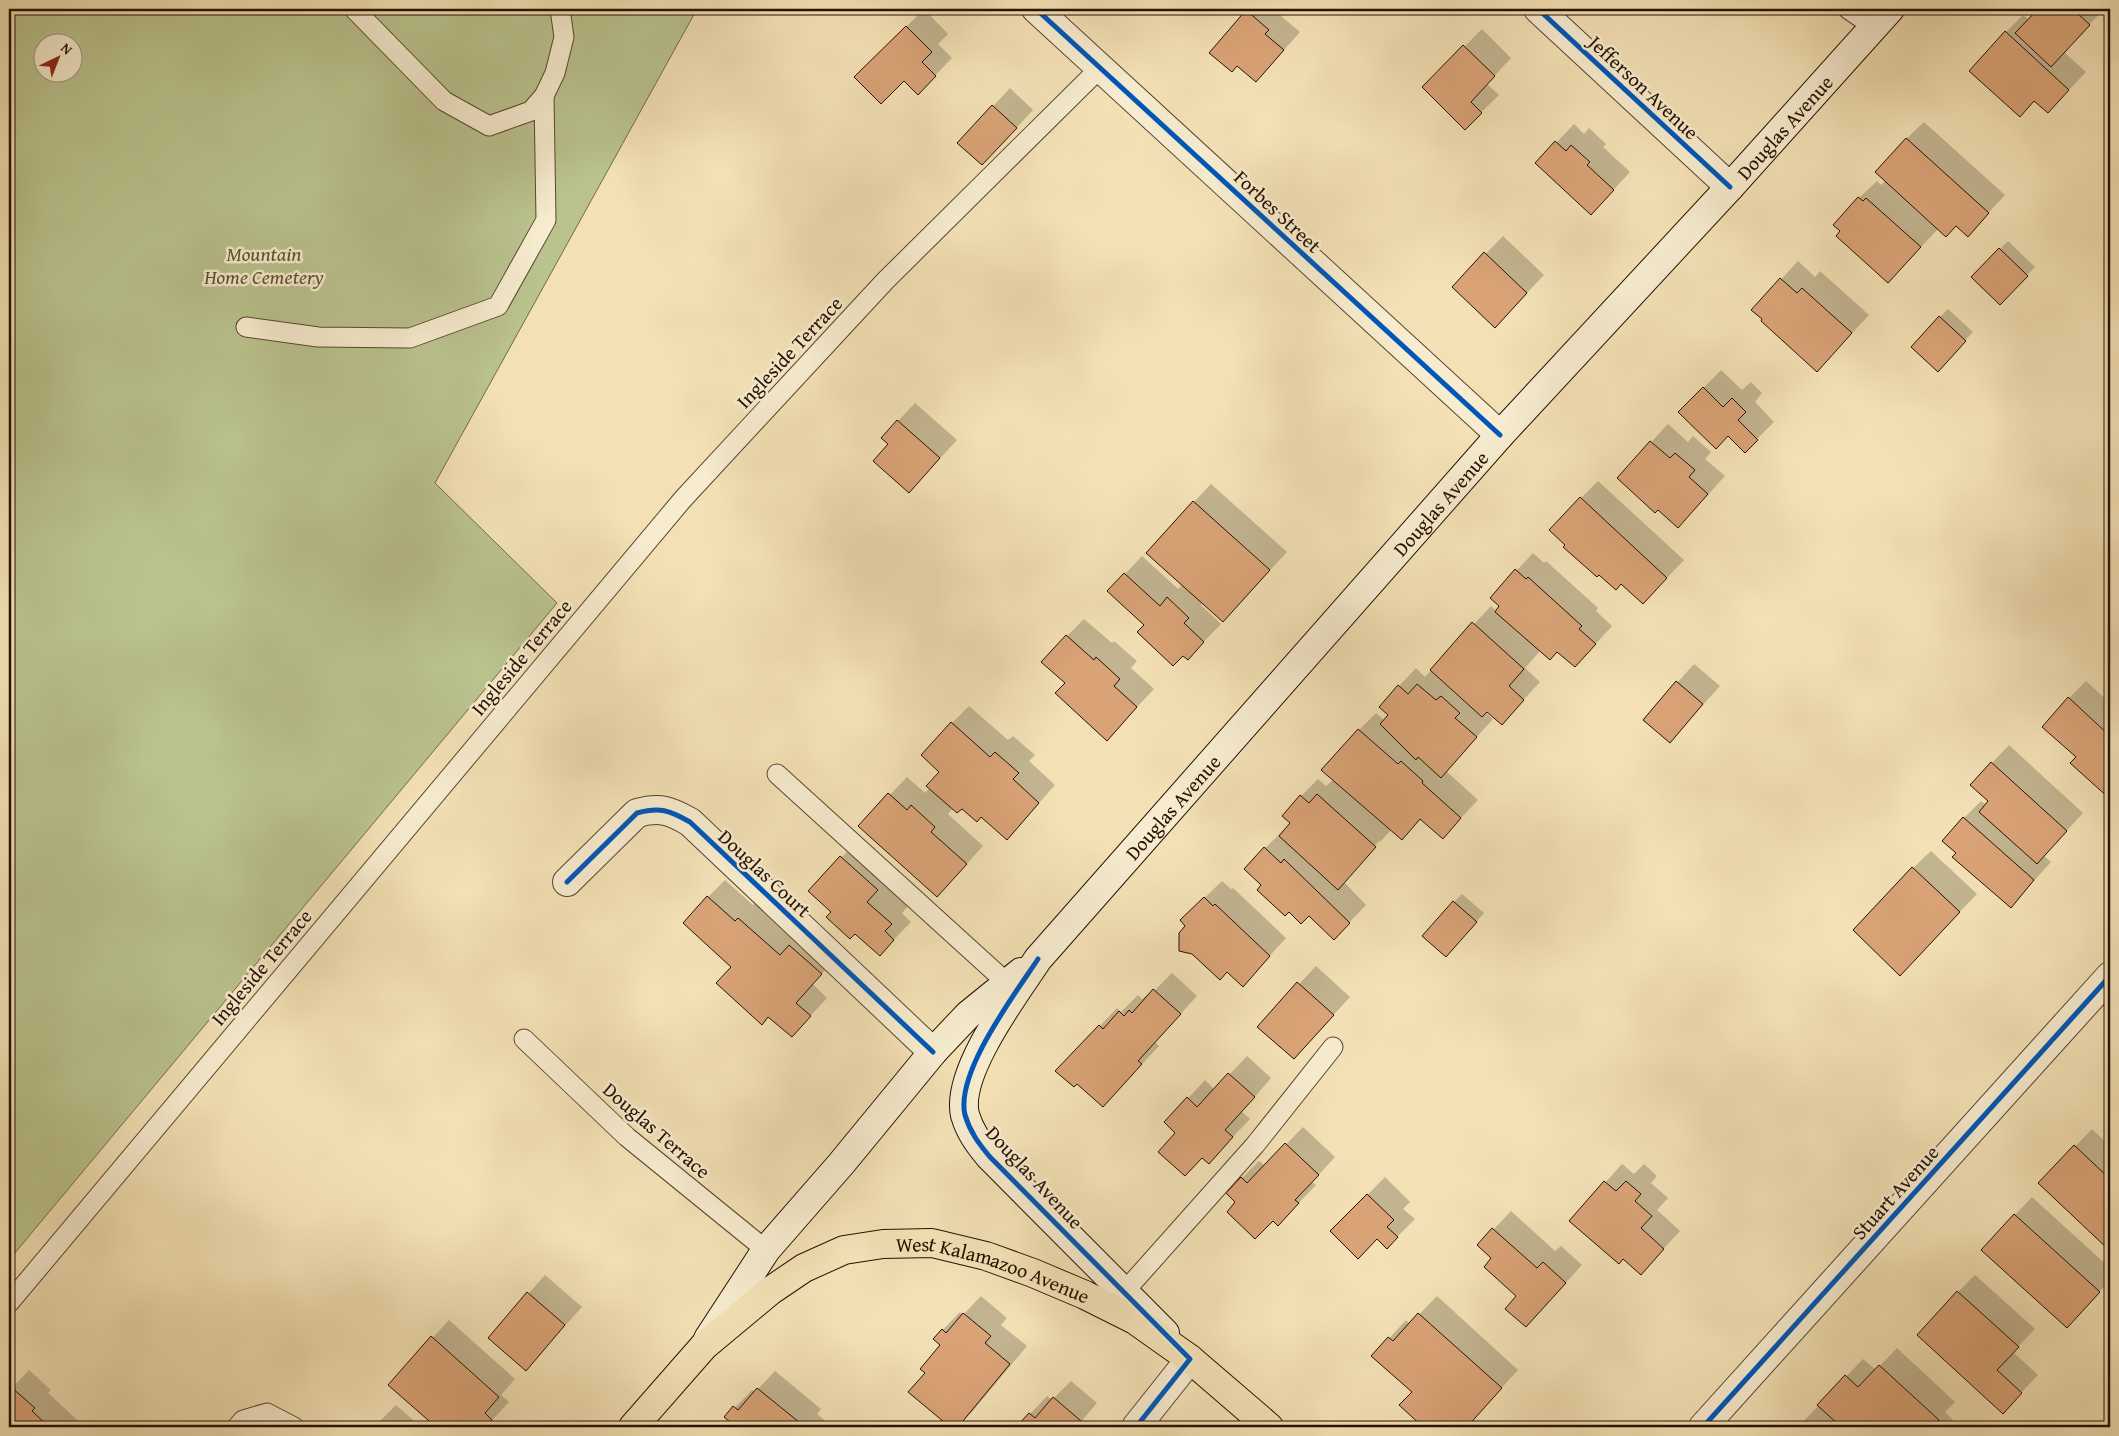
<svg xmlns="http://www.w3.org/2000/svg" width="2119" height="1436" viewBox="0 0 2119 1436" font-family="'Gentium Book Plus',serif">
<style>
.green{fill:#bac38e;stroke:#706a47;fill-rule:evenodd}
.shadow{fill:#0003}
.building{fill:#d9a377;stroke:#261100}
.lines{fill:none;stroke-linecap:round;stroke-linejoin:round}
.lane-casing{stroke:#59452d;stroke-width:21}
.street-casing{stroke:#59452d;stroke-width:30}
.secondary-casing{stroke:#261100;stroke-width:30}
.primary-casing{stroke:#261100;stroke-width:30}
.lane{stroke:#f7eccf;stroke-width:19}
.street{stroke:#f7eccf;stroke-width:28}
.secondary{stroke:#f7eccf;stroke-width:28}
.primary{stroke:#f3e1b5;stroke-width:28}
.cycleway-casing{stroke:#f7eccf;stroke-width:8}
.cycleway{stroke:#0057b8;stroke-width:5}
.labels{text-anchor:middle;dominant-baseline:central;stroke-width:5;stroke-linejoin:round;paint-order:stroke}
.street-label{font-size:20px;fill:#261100;stroke:#f7eccf}
.park-label{font-size:20px;font-style:italic;fill:#5a4f32;stroke:#f7eccf}
</style>
<rect width="100%" height="100%" fill="#f3e1b5"/>
<filter id="stains"><feTurbulence type="fractalNoise" baseFrequency=".004" numOctaves="4"/><feColorMatrix values="0 0 0 0 .2 0 0 0 0 .09 0 0 0 0 .02 0 0 0 .5 -.17"/></filter>
<radialGradient id="worn" r=".72"><stop offset=".6" stop-color="#630" stop-opacity="0"/><stop offset="1" stop-color="#630" stop-opacity=".3"/></radialGradient>
<path class="green" d="M9 9H697L435 483 557 603 9 1260ZM42 42H72V72H42Z"/>
<g class="shadow">
<polygon points="924,9 948,34 938,44 952,58 918,93 904,79 856,77"/>
<polygon points="1249,9 1282,9 1285,12 1281,16 1300,32 1256,81 1237,65 1211,53"/>
<polygon points="2040,9 2104,9 2064,52 2086,72 2048,112 2035,100 2020,116 2006,32 2023,15 2029,20"/>
<polygon points="1482,29 1511,58 1487,84 1499,95 1465,128 1424,87"/>
<polygon points="1010,88 1033,110 1000,146 959,143"/>
<polygon points="1924,122 2005,195 1968,235 1956,225 1939,228 1888,282 1859,198 1877,181 1881,185 1886,180 1906,139"/>
<polygon points="1574,124 1584,134 1589,128 1606,144 1603,147 1630,172 1608,196 1537,163"/>
<polygon points="1503,236 1544,275 1512,309 1454,287"/>
<polygon points="2008,241 2035,267 2000,303 1972,277"/>
<polygon points="1798,261 1815,277 1820,271 1869,315 1834,353 1764,319 1753,310"/>
<polygon points="1948,309 1973,332 1946,361 1940,317"/>
<polygon points="1721,370 1742,390 1751,382 1762,393 1755,402 1774,422 1745,451 1729,435 1680,412"/>
<polygon points="915,403 957,440 909,492 889,444 898,421"/>
<polygon points="1668,424 1688,442 1693,436 1711,452 1705,459 1725,476 1695,509 1658,509 1618,478"/>
<polygon points="1598,481 1684,560 1660,585 1581,498"/>
<polygon points="1211,484 1287,552 1223,621 1203,603 1201,605 1221,624 1188,658 1146,625 1109,591 1142,556 1178,589 1183,584 1194,502"/>
<polygon points="1533,553 1544,563 1546,561 1598,608 1596,611 1612,626 1592,648 1541,650 1525,668 1540,682 1502,723 1487,710 1485,712 1493,719 1446,771 1478,800 1443,837 1422,818 1402,839 1391,830 1380,842 1379,841 1344,882 1366,905 1334,938 1309,915 1263,885 1265,848 1291,823 1301,796 1318,779 1326,786 1334,779 1359,730 1376,713 1385,721 1390,715 1380,707 1399,686 1416,668 1425,677 1491,606 1497,611 1501,606 1491,598"/>
<polygon points="1084,619 1112,643 1114,641 1137,661 1131,668 1154,689 1107,739 1066,683 1067,636"/>
<polygon points="1694,664 1720,686 1670,741 1644,720"/>
<polygon points="2086,681 2110,703 2110,797 2078,757 2069,698"/>
<polygon points="969,706 1008,740 1013,736 1035,755 1029,761 1055,785 1024,820 981,815 962,807 953,808 948,814 983,846 954,878 860,826 907,777 925,793 930,788 941,772 952,723"/>
<polygon points="2009,745 2083,813 2044,856 2051,862 2011,906 1958,852 1964,818 1981,801 1986,805 1990,800 1992,763"/>
<polygon points="859,839 895,872 884,884 908,906 902,913 911,922 880,954 810,891"/>
<polygon points="1931,851 1977,894 1917,956 1913,868"/>
<polygon points="725,880 753,905 756,902 838,956 813,984 827,998 792,1036 733,967 708,897"/>
<polygon points="1222,881 1231,889 1233,888 1286,938 1243,985 1227,970 1192,953 1187,926 1182,920"/>
<polygon points="1462,894 1484,913 1454,947 1454,902"/>
<polygon points="1316,966 1350,997 1294,1058 1259,1027"/>
<polygon points="1172,973 1197,996 1155,1042 1159,1046 1103,1106 1077,1082 1057,1071 1117,1008 1121,1012 1138,995 1142,999 1148,994 1149,996"/>
<polygon points="1247,1056 1271,1078 1242,1112 1250,1119 1209,1162 1166,1122 1205,1080 1215,1090"/>
<polygon points="1303,1127 1335,1157 1312,1182 1316,1185 1295,1207 1273,1219 1237,1202 1242,1178 1259,1161 1265,1166"/>
<polygon points="2092,1129 2110,1146 2110,1246 2108,1248 2040,1183"/>
<polygon points="1622,1164 1634,1174 1644,1164 1657,1176 1651,1183 1668,1198 1657,1210 1680,1231 1641,1273 1624,1257 1571,1221"/>
<polygon points="1385,1177 1410,1202 1403,1209 1415,1219 1387,1247 1378,1237 1332,1231"/>
<polygon points="2032,1197 2110,1268 2110,1280 2084,1309 1983,1249"/>
<polygon points="1511,1211 1555,1251 1561,1246 1582,1265 1543,1308 1518,1296 1493,1258 1479,1245"/>
<polygon points="545,1275 582,1307 526,1369 489,1338"/>
<polygon points="1975,1275 2035,1329 2013,1352 2038,1375 2003,1412 1958,1292"/>
<polygon points="981,1296 1007,1318 1001,1325 1027,1346 972,1412 957,1427 952,1427 910,1392 926,1373 942,1345 934,1339 960,1312 963,1315"/>
<polygon points="1437,1296 1518,1370 1466,1427 1425,1427 1401,1405 1413,1392 1373,1356 1406,1320 1410,1324"/>
<polygon points="449,1320 515,1379 501,1395 509,1402 486,1427 438,1427 390,1385"/>
<polygon points="1897,1348 1955,1402 1945,1412 1959,1426 1958,1427 1854,1427 1846,1420 1839,1426 1840,1427 1798,1427 1863,1359 1876,1370"/>
<polygon points="29,1370 51,1390 48,1393 85,1427 9,1427 9,1391"/>
<polygon points="775,1371 821,1409 817,1414 833,1427 738,1427 726,1417 752,1390 755,1392"/>
<polygon points="1071,1381 1097,1403 1079,1424 1083,1427 1018,1427 1047,1396 1052,1400"/>
<polygon points="396,1405 421,1427 374,1427"/>
</g>
<g class="building">
<polygon points="2038,9 2073,9 2090,25 2051,67 2015,33"/>
<polygon points="1246,10 1269,30 1265,34 1284,50 1256,82 1237,66 1232,72 1209,53"/>
<polygon points="906,26 932,52 922,62 936,76 918,95 904,81 881,104 854,77"/>
<polygon points="2005,31 2069,90 2048,113 2034,101 2020,117 1969,71"/>
<polygon points="1463,45 1495,76 1471,102 1482,113 1465,130 1422,87"/>
<polygon points="992,105 1017,128 982,165 957,143"/>
<polygon points="1906,138 1989,213 1968,237 1956,226 1946,237 1875,172"/>
<polygon points="1555,141 1566,151 1571,145 1590,162 1587,165 1614,190 1591,215 1535,163"/>
<polygon points="1858,197 1863,201 1866,198 1921,247 1888,283 1836,236 1840,231 1833,225"/>
<polygon points="1999,248 2028,276 2000,305 1971,277"/>
<polygon points="1484,252 1527,293 1495,328 1452,287"/>
<polygon points="1780,278 1797,293 1802,288 1852,333 1817,372 1761,321 1762,319 1751,310"/>
<polygon points="1939,316 1966,341 1938,372 1911,347"/>
<polygon points="1703,387 1723,407 1732,398 1746,412 1738,420 1758,440 1745,453 1728,436 1716,449 1678,412"/>
<polygon points="897,420 940,458 909,493 873,461 888,444 881,438"/>
<polygon points="1650,441 1670,458 1675,453 1695,470 1689,477 1708,494 1678,528 1658,510 1655,513 1617,478"/>
<polygon points="1580,497 1667,578 1643,604 1621,584 1616,590 1599,575 1597,577 1563,547 1565,545 1549,530"/>
<polygon points="1193,501 1270,570 1223,622 1146,553"/>
<polygon points="1515,569 1526,579 1528,577 1582,626 1579,629 1596,644 1575,667 1557,652 1550,660 1495,612 1499,606 1490,598"/>
<polygon points="1124,573 1160,606 1167,597 1189,618 1184,623 1204,642 1188,660 1183,656 1173,666 1137,632 1144,625 1107,591"/>
<polygon points="1472,622 1524,669 1509,686 1524,700 1502,725 1487,712 1482,717 1430,670"/>
<polygon points="1066,635 1094,660 1096,657 1120,679 1114,686 1137,707 1107,741 1055,693 1065,683 1041,662"/>
<polygon points="1676,681 1703,704 1670,743 1643,720"/>
<polygon points="1417,684 1436,700 1441,696 1460,713 1455,718 1477,737 1441,778 1418,757 1416,760 1380,724 1388,715 1379,707 1398,685 1408,694"/>
<polygon points="2068,697 2110,736 2110,799 2070,763 2076,757 2042,727"/>
<polygon points="951,722 990,757 995,752 1019,773 1013,779 1039,803 1007,840 981,817 977,822 962,809 957,813 926,786 939,772 921,755"/>
<polygon points="1358,729 1398,764 1401,761 1423,781 1422,783 1461,818 1443,839 1420,819 1402,840 1321,770"/>
<polygon points="1991,762 2067,831 2037,864 1979,812 1988,801 1970,785"/>
<polygon points="888,793 907,810 911,805 935,827 931,832 967,864 937,897 858,826"/>
<polygon points="1317,794 1376,847 1338,890 1279,836 1290,823 1282,816 1300,795 1309,803"/>
<polygon points="1963,817 2034,880 2011,908 1952,857 1956,853 1942,841"/>
<polygon points="1264,847 1281,863 1284,859 1350,923 1334,940 1309,916 1301,924 1289,912 1285,916 1257,890 1261,885 1244,869"/>
<polygon points="840,856 878,890 867,902 892,924 885,931 894,940 880,956 855,934 850,939 826,917 831,912 808,891"/>
<polygon points="1912,867 1960,912 1900,976 1853,930"/>
<polygon points="707,896 735,921 738,918 780,955 789,945 822,974 796,1003 811,1016 792,1037 768,1017 762,1025 716,983 731,967 683,923"/>
<polygon points="1204,897 1213,906 1215,904 1270,956 1243,987 1227,972 1220,980 1192,954 1179,951 1179,933 1185,926 1180,920"/>
<polygon points="1453,901 1477,922 1446,957 1422,936"/>
<polygon points="1297,982 1334,1015 1294,1059 1257,1027"/>
<polygon points="1153,989 1181,1014 1138,1061 1142,1064 1103,1107 1077,1084 1074,1087 1055,1071 1099,1025 1103,1029 1119,1011 1124,1016 1129,1010 1132,1013"/>
<polygon points="1228,1073 1255,1097 1225,1130 1233,1137 1209,1164 1202,1158 1185,1176 1158,1152 1175,1133 1164,1122 1187,1097 1197,1107"/>
<polygon points="1285,1143 1319,1175 1295,1200 1299,1203 1278,1226 1273,1221 1255,1239 1227,1212 1235,1202 1226,1193 1241,1177 1247,1183"/>
<polygon points="2074,1145 2110,1179 2110,1248 2109,1250 2038,1183"/>
<polygon points="1604,1181 1616,1191 1626,1181 1641,1194 1635,1201 1652,1216 1641,1228 1664,1249 1641,1275 1623,1259 1619,1264 1569,1221"/>
<polygon points="1367,1194 1394,1220 1387,1227 1398,1237 1387,1249 1377,1239 1358,1259 1330,1231"/>
<polygon points="2014,1214 2100,1292 2067,1328 1981,1250"/>
<polygon points="1492,1228 1537,1268 1543,1262 1566,1283 1526,1327 1505,1309 1516,1296 1484,1267 1491,1258 1477,1245"/>
<polygon points="1957,1291 2019,1347 1997,1370 2022,1393 2003,1414 1917,1335"/>
<polygon points="527,1292 565,1325 526,1371 488,1338"/>
<polygon points="963,1313 991,1336 985,1343 1010,1364 958,1427 950,1427 908,1392 925,1373 920,1369 940,1345 933,1339 942,1329 946,1333"/>
<polygon points="1418,1313 1502,1388 1467,1427 1423,1427 1399,1405 1412,1392 1371,1356 1388,1337 1393,1341"/>
<polygon points="431,1336 499,1397 485,1413 492,1420 486,1427 436,1427 388,1385"/>
<polygon points="1879,1365 1939,1420 1932,1427 1852,1427 1845,1421 1840,1426 1817,1405 1845,1375 1858,1387"/>
<polygon points="11,1387 35,1408 32,1411 49,1427 9,1427 9,1389"/>
<polygon points="757,1388 805,1427 736,1427 724,1417 733,1406 738,1410"/>
<polygon points="1053,1397 1081,1421 1075,1427 1016,1427 1029,1413 1035,1418"/>
</g>
<g class="lines">
<defs>
<g id="lane">
<polyline points="354,9 444,101 489,126 531,111 544,96 555,73 564,37 560,9"/>
<polyline points="1848,9 1874,27"/>
<polyline points="246,327 318,337 410,338 498,306 546,220 544,96"/>
<polyline points="777,774 1007,983"/>
<polyline points="524,1039 627,1137 766,1250"/>
<polyline points="1124,1292 1255,1145 1333,1047"/>
<polyline points="9,1303 683,499 885,281 1100,68"/>
<polyline points="237,1427 243,1420 267,1413 294,1427"/>
</g>
<g id="street">
<polyline points="1036,9 1500,435"/>
<polyline points="1538,9 1730,187"/>
<path d="M567 882 637 813C660 807 669 810 690 822L933 1052"/>
<polyline points="1136,1427 1190,1359"/>
<polyline points="1703,1427 2110,976"/>
</g>
<g id="secondary">
<path id="s1" d="M1165 1333 990 1157C979 1144 970 1132 965 1115 955 1073 1015 994 1038 959L1500 435 1730 187 1890 9"/>
<polyline points="708,1339 766,1250 841,1164 933,1052 968,1015 1021,972"/>
</g>
<g id="primary">
<path id="s2" d="M633 1427 704 1346 770 1291 804 1268 844 1250 883 1244 932 1243 986 1256 1033 1273 1085 1295 1135 1320 1190 1359 1269 1427"/>
</g>
</defs>
<use href="#lane" class="lane-casing"/>
<use href="#street" class="street-casing"/>
<use href="#secondary" class="secondary-casing"/>
<use href="#primary" class="primary-casing"/>
<use href="#lane" class="lane"/>
<use href="#street" class="street"/>
<use href="#secondary" class="secondary"/>
<use href="#primary" class="primary"/>
<defs>
<g id="cycleway">
<polyline points="1036,9 1500,435"/>
<polyline points="1538,9 1730,187"/>
<path d="M567 882 637 813C660 807 669 810 690 822L933 1052"/>
<path d="M1038 959C1015 994 955 1073 965 1115 970 1132 979 1144 990 1157L1190 1359 1136 1427"/>
<polyline points="1703,1427 2110,976"/>
</g>
</defs>
<use href="#cycleway" class="cycleway-casing"/>
<use href="#cycleway" class="cycleway"/>
</g>
<g class="labels">
<g class="street-label">
<text transform="translate(1644 87) rotate(43)">Jefferson Avenue</text>
<text stroke="none"><textPath href="#s1" startOffset="1591">Douglas Avenue</textPath></text>
<text transform="translate(1278 211) rotate(43)">Forbes Street</text>
<text transform="translate(789 352) rotate(-47)">Ingleside Terrace</text>
<text stroke="none"><textPath href="#s1" startOffset="1081">Douglas Avenue</textPath></text>
<text transform="translate(521 657) rotate(-50)">Ingleside Terrace</text>
<text stroke="none"><textPath href="#s1" startOffset="676">Douglas Avenue</textPath></text>
<text transform="translate(765 873) rotate(43)">Douglas Court</text>
<text transform="translate(261 967) rotate(-50)">Ingleside Terrace</text>
<text transform="translate(657 1130) rotate(41)">Douglas Terrace</text>
<text transform="translate(1035 1177) rotate(47)">Douglas Avenue</text>
<text transform="translate(1895 1192) rotate(-48)">Stuart Avenue</text>
<text stroke="none"><textPath href="#s2" startOffset="432">West Kalamazoo Avenue</textPath></text>
</g>
<g class="park-label">
<text x="264" y="253">Mountain<tspan x="264" dy="23">Home Cemetery</tspan></text>
</g>
</g>
<rect width="2119" height="1436" fill="none" stroke="#f3e1b5" stroke-width="30"/>
<rect x="10" y="10" width="2099" height="1416" fill="none" stroke="#261100" stroke-width="2.5"/>
<rect x="15" y="15" width="2089" height="1406" fill="none" stroke="#261100"/>
<g transform="translate(58 58) rotate(43)"><circle r="24" fill="#f7eccf" stroke="#a3947c"/>
<path d="M0-4L9 19L0 12L-9 19Z" fill="#8f2418"/>
<text y="-8" font-size="14" font-weight="bold" text-anchor="middle" fill="#261100">N</text>
</g>
<rect width="100%" height="100%" filter="url(#stains)"/>
<rect width="100%" height="100%" fill="url(#worn)"/>
</svg>
